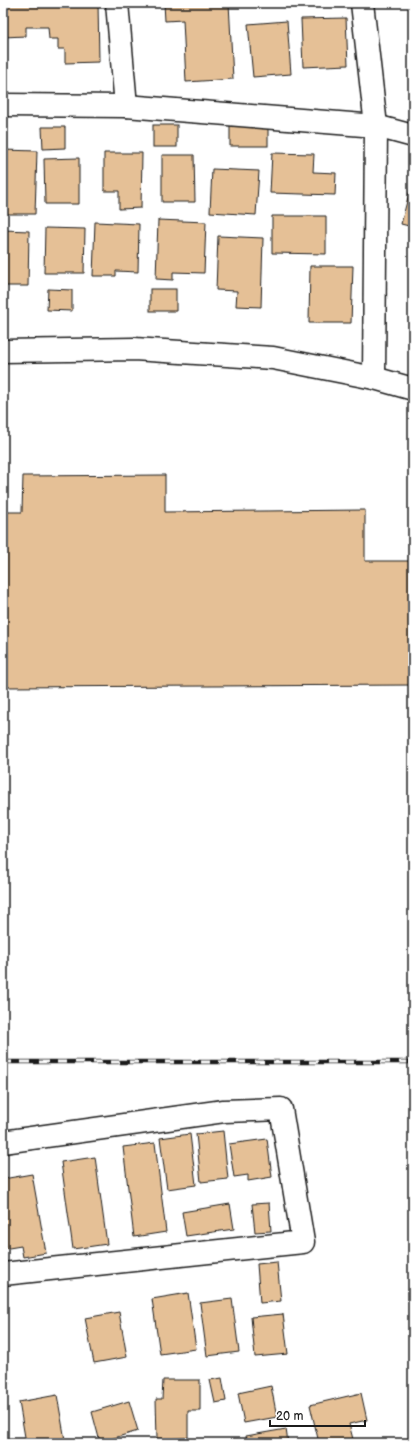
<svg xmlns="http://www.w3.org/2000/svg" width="416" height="1446" viewBox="0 0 416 1446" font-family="'Balsamiq Sans',sans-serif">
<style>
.building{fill:#e5c096;stroke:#1c1c1c}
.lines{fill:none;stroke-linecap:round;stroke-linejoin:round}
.minor-casing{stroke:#1c1c1c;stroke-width:25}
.minor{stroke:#fff;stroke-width:22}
.rail-casing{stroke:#1c1c1c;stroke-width:4.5}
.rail{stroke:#fff;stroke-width:3;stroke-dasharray:9;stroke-linecap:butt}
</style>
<rect width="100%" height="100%" fill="#fff"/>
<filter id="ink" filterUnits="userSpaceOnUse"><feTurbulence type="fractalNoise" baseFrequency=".025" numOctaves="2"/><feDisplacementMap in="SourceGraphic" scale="8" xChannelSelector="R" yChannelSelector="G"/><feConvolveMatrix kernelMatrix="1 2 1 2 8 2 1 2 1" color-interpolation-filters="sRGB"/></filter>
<g filter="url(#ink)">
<g class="building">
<polygon points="3,3 98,3 99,62 65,63 65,49 58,49 58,39 49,39 48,27 26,27 26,36 3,37"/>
<polygon points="164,3 229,3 233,79 186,82 183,20 165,21"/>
<polygon points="346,18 348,65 303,67 301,19"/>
<polygon points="287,21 291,74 253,77 248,24"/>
<rect x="153" y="125" width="24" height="22"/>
<rect x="230" y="125" width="38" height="21"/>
<polygon points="42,127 65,127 65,148 43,149"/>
<polygon points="3,150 37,151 35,214 3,214"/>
<polygon points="104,153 142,153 141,208 119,209 119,191 104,191"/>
<polygon points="272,153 314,154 313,172 336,173 335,195 270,193"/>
<polygon points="162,155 194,155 195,202 162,202"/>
<polygon points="79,158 79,204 45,204 44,159"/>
<polygon points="413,159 413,175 409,174"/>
<polygon points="212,169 259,171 256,215 210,212"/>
<polygon points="412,182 413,182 413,227 401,224"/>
<polygon points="272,216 326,216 326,254 272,253"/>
<polygon points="158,220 206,222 204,273 173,272 173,280 156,279"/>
<polygon points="95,222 139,224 138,272 116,271 116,276 93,276"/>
<polygon points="45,228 85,229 84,273 44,273"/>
<polygon points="3,230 29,231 28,286 3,286"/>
<polygon points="218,236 263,238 261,307 236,306 237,291 216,290"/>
<polygon points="310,266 353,266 351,323 309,323"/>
<polygon points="48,289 72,290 72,311 47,310"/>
<rect x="150" y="289" width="26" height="22"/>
<polygon points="165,475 165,512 365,510 365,561 413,561 413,685 3,687 3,512 22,512 23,476"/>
<polygon points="223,1131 228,1179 201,1182 196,1134"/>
<polygon points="190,1134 196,1185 167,1189 160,1138"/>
<polygon points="267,1139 272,1177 248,1181 248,1175 234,1177 229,1144"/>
<polygon points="155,1143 166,1232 134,1237 123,1147"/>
<polygon points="95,1157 107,1244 73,1249 61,1162"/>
<polygon points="32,1174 46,1253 23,1257 21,1246 3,1249 3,1179"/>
<polygon points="269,1203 271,1231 255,1232 252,1204"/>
<polygon points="230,1204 234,1229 186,1236 182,1212"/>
<polygon points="277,1262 281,1301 260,1303 257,1264"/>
<polygon points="188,1293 196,1349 160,1354 152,1299"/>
<polygon points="232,1299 239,1352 207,1356 200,1303"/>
<polygon points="119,1312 127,1357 94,1363 85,1318"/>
<polygon points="283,1314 288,1354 255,1357 251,1317"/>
<polygon points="3,1354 9,1384 3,1385"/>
<polygon points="222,1378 226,1401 215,1403 210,1380"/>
<polygon points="163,1380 200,1380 200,1411 188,1411 188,1438 157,1439 156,1399 162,1399"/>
<polygon points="271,1386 277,1417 244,1423 238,1393"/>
<polygon points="361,1393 367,1420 349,1424 354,1443 319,1443 310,1405"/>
<polygon points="57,1395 65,1440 47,1443 26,1443 19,1402"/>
<polygon points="129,1401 138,1431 100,1442 92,1412"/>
<polygon points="286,1429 288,1443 247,1443 246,1436"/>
</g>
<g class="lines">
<defs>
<g id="minor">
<polyline points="117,3 126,106"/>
<polyline points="362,3 376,126 374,378"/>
<polyline points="3,105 126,106 376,126 413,136"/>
<polyline points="3,351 134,349 273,358 374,378 413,389"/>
<polyline points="3,1142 224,1111 281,1109 303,1242 3,1274"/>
</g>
</defs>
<use href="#minor" class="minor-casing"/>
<use href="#minor" class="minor"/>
<defs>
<polyline id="rail" points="3,1062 413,1062"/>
</defs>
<use href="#rail" class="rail-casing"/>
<use href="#rail" class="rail"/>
</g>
</g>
<rect width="416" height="1446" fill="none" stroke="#fff" stroke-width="16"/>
<rect x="8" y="8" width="400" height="1430" fill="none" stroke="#1c1c1c" stroke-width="1.5" filter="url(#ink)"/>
<path d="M270 1420v6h95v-6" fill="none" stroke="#1c1c1c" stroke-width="2"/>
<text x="276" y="1420" font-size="12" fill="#1c1c1c" stroke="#ffffff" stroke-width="3" paint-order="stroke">20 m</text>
</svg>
